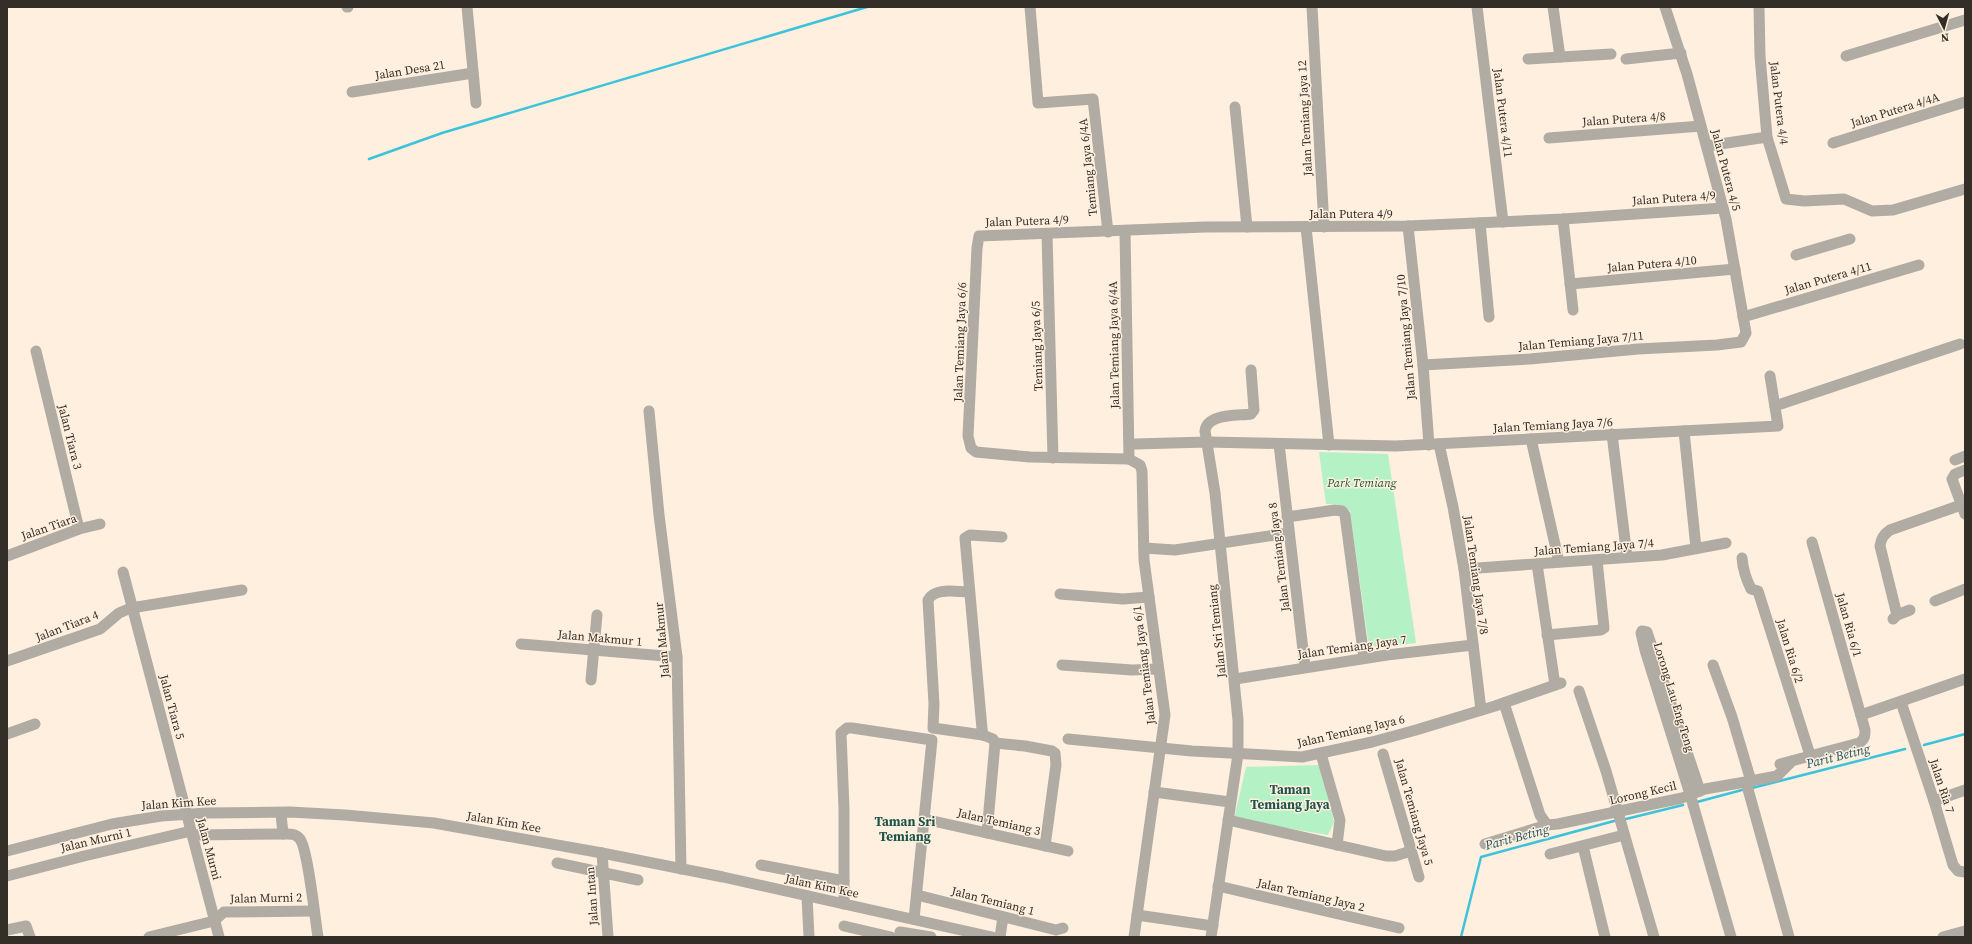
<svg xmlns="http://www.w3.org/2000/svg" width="1972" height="944" viewBox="0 0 1972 944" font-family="'Source Serif 4',serif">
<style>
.green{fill:#b4f2c5}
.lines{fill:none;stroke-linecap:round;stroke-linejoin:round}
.stream{stroke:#3dc2db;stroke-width:2.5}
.minor{stroke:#b0aba3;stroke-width:11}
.labels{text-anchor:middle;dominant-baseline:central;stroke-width:3;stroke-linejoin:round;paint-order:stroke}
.street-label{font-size:12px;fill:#342e28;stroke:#feefde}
.park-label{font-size:12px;font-style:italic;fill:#1d5934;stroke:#feefde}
.water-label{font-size:13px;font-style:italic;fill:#215762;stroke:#feefde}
.neighbourhood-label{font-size:13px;font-weight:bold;fill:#1c544a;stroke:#feefde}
</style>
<rect width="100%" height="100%" fill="#feefde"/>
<g class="green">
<polygon points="1319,452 1388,454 1416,643 1377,648 1368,641 1350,511 1337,504 1326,504"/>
<polygon points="1320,765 1334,822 1328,835 1234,819 1246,767"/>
</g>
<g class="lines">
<g class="stream">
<polyline points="369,159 442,133 867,7"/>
<polyline points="1924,745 1965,734"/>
<polyline points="1752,788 1905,749"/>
<polyline points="1697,802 1742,790"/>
<polyline points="1626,819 1683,805"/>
<polyline points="1461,937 1481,857 1614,821"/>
</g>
<g class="minor">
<polyline points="347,7 348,7"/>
<polyline points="467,7 476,103"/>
<polyline points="1030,7 1038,103 1093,99 1108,232"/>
<polyline points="1312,7 1324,227"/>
<polyline points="1477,7 1503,222"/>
<polyline points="1553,7 1560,57"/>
<polyline points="1759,7 1760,56 1767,137 1786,199 1804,201 1844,199 1872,211 1893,210 1965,189"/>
<polyline points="1846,56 1965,20"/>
<polyline points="1528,59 1611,54"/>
<polyline points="1626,59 1681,53"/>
<polyline points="352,92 473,73"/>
<polyline points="1235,107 1247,227"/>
<polyline points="1549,138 1701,126"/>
<polyline points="1833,143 1965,102"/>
<polyline points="1707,146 1767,137"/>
<polyline points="1563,219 1573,310"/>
<polyline points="1480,223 1489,317"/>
<polyline points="1408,226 1423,365 1429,445"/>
<polyline points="1306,227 1329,445"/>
<polyline points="1125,231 1129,459"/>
<polyline points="1047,234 1053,458"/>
<polyline points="1796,255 1850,239"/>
<polyline points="1570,284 1735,269"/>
<polyline points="1743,317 1919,265"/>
<polyline points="36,351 79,529"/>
<polyline points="1423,365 1530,359 1638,349 1717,345 1741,342 1746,333 1726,219 1687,74 1665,7"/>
<polyline points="1775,406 1960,344"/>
<polyline points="649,411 659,515 677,657 681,869"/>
<polyline points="1684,431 1696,548"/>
<polyline points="1612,434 1627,557"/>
<polyline points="1531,439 1559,562"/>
<polyline points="1135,444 1207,442 1396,446 1778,426 1770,376"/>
<polyline points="1279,444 1305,667"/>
<polyline points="1439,444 1453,507 1464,569 1481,710"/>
<polyline points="1955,460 1965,456"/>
<polyline points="1965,470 1955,474 1952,479 1965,514"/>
<polyline points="1287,517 1335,510 1342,511 1345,515 1364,658"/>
<polyline points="1144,548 1175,550 1289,533"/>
<polyline points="7,556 79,529 100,524"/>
<path d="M1742 558C1743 570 1746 579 1751 589L1758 591 1810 755"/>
<polyline points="1537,564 1555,685"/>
<polyline points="1464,569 1662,555 1726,543"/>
<polyline points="123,572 219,937"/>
<path d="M969 592C956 592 935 587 928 600L934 704 933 728 983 735"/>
<polyline points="1060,594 1123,599 1149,597"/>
<polyline points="1935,601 1965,589"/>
<path d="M1897 615 1880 546C1881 539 1883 535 1890 530L1961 505"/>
<polyline points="1893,619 1897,615 1910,610"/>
<polyline points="1547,635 1601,630 1604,628 1597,560"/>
<polyline points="521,644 677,657"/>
<polyline points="7,661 100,629 119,613 131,608 242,590"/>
<polyline points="1062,665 1132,670 1158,669"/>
<polyline points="1235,679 1387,655 1473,645"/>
<polyline points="591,680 597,615"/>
<polyline points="1579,691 1606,771 1654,937"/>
<polyline points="1901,702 1934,801 1953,865 1958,871 1965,872"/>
<polyline points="1504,703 1540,815 1547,825 1558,824 1682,798 1705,789 1751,781 1732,717 1713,665"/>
<polyline points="1861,715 1965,679"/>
<polyline points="7,734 35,724"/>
<polyline points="1068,739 1192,751 1302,757 1372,742 1416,730 1495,706 1561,683"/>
<polyline points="995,743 993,739 983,735 982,729 965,538 970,535 1002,537"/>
<polyline points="995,743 1025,746 1052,751 1055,753 1056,765 1045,846"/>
<polyline points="1321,754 1340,820 1337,845"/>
<polyline points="1383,754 1419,877"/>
<path d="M1780 764 1859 743C1865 739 1865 736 1865 730L1812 542"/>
<polyline points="1751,781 1777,776 1792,761"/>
<polyline points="1746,782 1789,937"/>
<polyline points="1700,791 1647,632 1642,631 1641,633 1645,650 1690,794 1731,937"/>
<polyline points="1154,792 1230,802"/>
<polyline points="1934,801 1965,790"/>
<polyline points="281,814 283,834"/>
<polyline points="924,819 1068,851"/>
<polyline points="1228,820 1386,856 1395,856 1411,851"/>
<polyline points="987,833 995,743"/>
<path d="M192 835 283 834C290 834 295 833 300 839 308 850 315 919 318 937"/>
<polyline points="1485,844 1547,825"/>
<polyline points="1583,846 1605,937"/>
<polyline points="7,851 112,824 161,816 207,813 290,812 345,815 434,823 602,853 723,877 992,937"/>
<polyline points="602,853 608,937"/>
<polyline points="1550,854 1624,835"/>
<polyline points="557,863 638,880"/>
<polyline points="761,865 844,881"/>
<polyline points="7,876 84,856 191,831"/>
<polyline points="1218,886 1399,928"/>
<polyline points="917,895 1056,930 1063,928"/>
<polyline points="807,896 809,937"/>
<polyline points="844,904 844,809 841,733 847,728 852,728 932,740 914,919"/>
<polyline points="1137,915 1213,926"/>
<polyline points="844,926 891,937"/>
<polyline points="7,930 26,926 30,937"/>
<polyline points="900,932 931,937"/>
<polyline points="149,937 214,921 224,912 314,911"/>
<polyline points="1000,937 1003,917"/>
<polyline points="1134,937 1165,715 1144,560 1142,471 1140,465 1129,459 1030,457 976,452 971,448 968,436 977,248 979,236 1205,227 1408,226 1563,219 1723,208"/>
<path d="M1211 937 1238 754V720L1215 493 1205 431C1207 413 1238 416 1251 414L1254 410 1251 370"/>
<polyline points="1943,937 1965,931"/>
</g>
</g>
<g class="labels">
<g class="street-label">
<text transform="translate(410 70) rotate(-9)">Jalan Desa 21</text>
<text transform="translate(1779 103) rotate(83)">Jalan Putera 4/4</text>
<text transform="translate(1895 110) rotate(-17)">Jalan Putera 4/4A</text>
<text transform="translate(1503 113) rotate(83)">Jalan Putera 4/11</text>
<text transform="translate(1305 118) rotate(-93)">Jalan Temiang Jaya 12</text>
<text transform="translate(1624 119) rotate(-4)">Jalan Putera 4/8</text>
<text transform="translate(1088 167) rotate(-96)">Temiang Jaya 6/4A</text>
<text transform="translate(1726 170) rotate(75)">Jalan Putera 4/5</text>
<text transform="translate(1674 198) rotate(-4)">Jalan Putera 4/9</text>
<text x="1351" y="214">Jalan Putera 4/9</text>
<text transform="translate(1027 221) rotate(-2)">Jalan Putera 4/9</text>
<text transform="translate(1652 264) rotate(-5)">Jalan Putera 4/10</text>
<text transform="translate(1828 278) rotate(-16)">Jalan Putera 4/11</text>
<text transform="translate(1406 337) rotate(-95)">Jalan Temiang Jaya 7/10</text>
<text transform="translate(1581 341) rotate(-5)">Jalan Temiang Jaya 7/11</text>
<text transform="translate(960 342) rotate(-88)">Jalan Temiang Jaya 6/6</text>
<text transform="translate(1114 345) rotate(-91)">Jalan Temiang Jaya 6/4A</text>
<text transform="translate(1037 346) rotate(-92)">Temiang Jaya 6/5</text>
<text transform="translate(1553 425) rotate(-3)">Jalan Temiang Jaya 7/6</text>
<text transform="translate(70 437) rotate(76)">Jalan Tiara 3</text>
<text transform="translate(49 527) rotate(-19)">Jalan Tiara</text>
<text transform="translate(1594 547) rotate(-4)">Jalan Temiang Jaya 7/4</text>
<text transform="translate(1279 557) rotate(-97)">Jalan Temiang Jaya 8</text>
<text transform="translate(1476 575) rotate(82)">Jalan Temiang Jaya 7/8</text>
<text transform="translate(1849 625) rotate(74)">Jalan Ria 6/1</text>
<text transform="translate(67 626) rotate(-21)">Jalan Tiara 4</text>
<text transform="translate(1217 631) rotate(-96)">Jalan Sri Temiang</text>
<text transform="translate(600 638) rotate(5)">Jalan Makmur 1</text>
<text transform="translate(662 640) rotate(-95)">Jalan Makmur</text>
<text transform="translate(1352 647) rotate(-8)">Jalan Temiang Jaya 7</text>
<text transform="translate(1790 651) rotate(73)">Jalan Ria 6/2</text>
<text transform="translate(1144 665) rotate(-97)">Jalan Temiang Jaya 6/1</text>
<text transform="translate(1674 697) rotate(73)">Lorong Lau Eng Teng</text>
<text transform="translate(172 707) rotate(75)">Jalan Tiara 5</text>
<text transform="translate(1351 731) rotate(-13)">Jalan Temiang Jaya 6</text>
<text transform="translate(1942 786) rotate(72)">Jalan Ria 7</text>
<text transform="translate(1643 793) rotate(-13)">Lorong Kecil</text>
<text transform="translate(179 803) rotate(-4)">Jalan Kim Kee</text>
<text transform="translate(1414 812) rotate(74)">Jalan Temiang Jaya 5</text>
<text transform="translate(504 822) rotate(10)">Jalan Kim Kee</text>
<text transform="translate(999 822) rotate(13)">Jalan Temiang 3</text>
<text transform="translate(96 840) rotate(-13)">Jalan Murni 1</text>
<text transform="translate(209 849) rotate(75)">Jalan Murni</text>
<text transform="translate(822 886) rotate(12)">Jalan Kim Kee</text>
<text transform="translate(1311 895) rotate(13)">Jalan Temiang Jaya 2</text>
<text transform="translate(592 896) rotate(-94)">Jalan Intan</text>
<text transform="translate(266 898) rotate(-1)">Jalan Murni 2</text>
<text transform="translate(993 901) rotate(14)">Jalan Temiang 1</text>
</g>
<g class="park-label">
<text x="1362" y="483">Park Temiang</text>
</g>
<g class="water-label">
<text transform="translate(1838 756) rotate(-14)">Parit Beting</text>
<text transform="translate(1517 837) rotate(-15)">Parit Beting</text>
</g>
<g class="neighbourhood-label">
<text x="1290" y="789">Taman<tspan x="1290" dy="15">Temiang Jaya</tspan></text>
<text x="905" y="821">Taman Sri<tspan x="905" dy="15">Temiang</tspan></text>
</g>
</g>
<rect width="1972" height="944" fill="none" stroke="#342e28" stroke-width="16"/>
<g transform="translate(1944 28) rotate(174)" stroke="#feefde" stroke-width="3" paint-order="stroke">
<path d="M0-3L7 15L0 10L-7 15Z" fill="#342e28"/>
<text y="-6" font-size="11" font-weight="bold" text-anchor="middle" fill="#342e28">N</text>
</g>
</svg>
